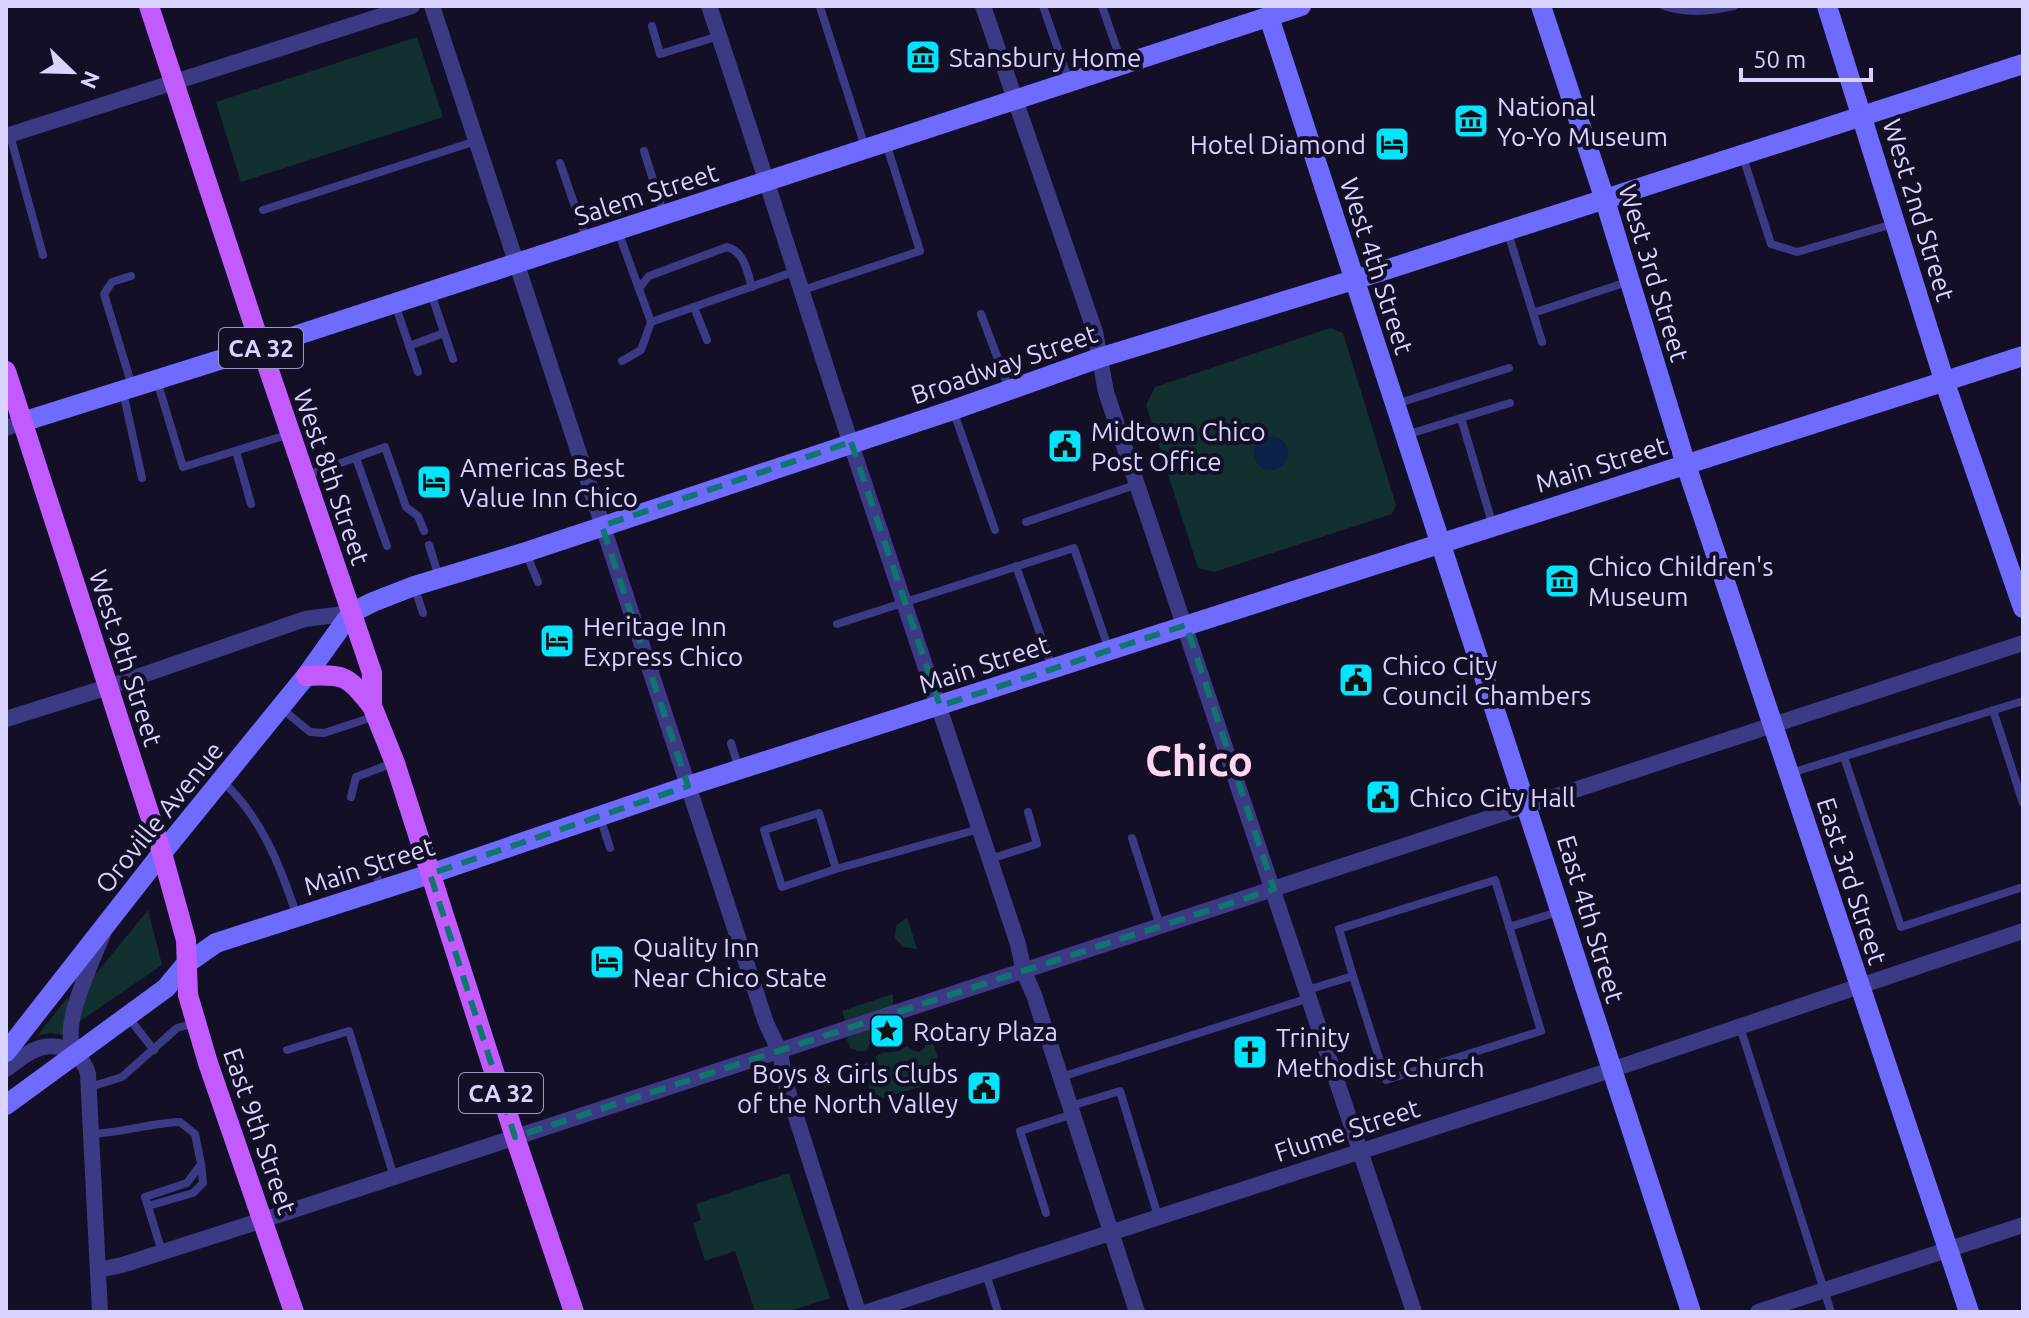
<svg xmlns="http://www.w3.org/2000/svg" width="2029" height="1318" viewBox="0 0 2029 1318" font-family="Ubuntu,sans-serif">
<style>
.green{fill:#12302f}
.water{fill:#0c2248}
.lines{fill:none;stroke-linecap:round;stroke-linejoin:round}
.lane{stroke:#3d3a85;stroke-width:8}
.street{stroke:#3d3a85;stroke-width:16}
.secondary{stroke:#6f6bff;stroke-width:20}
.primary{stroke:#c25bff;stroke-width:20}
.marked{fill:none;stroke:#0f766e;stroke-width:6;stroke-dasharray:16 10;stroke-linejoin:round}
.labels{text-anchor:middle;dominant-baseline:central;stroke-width:8;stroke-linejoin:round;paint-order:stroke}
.shield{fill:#130f26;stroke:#9e99be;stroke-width:2}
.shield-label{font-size:24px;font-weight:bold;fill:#d9d4ff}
.poi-label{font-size:26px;fill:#d9d4ff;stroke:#130f26;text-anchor:start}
.street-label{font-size:26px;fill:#d9d4ff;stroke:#130f26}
.town-label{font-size:42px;font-weight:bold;fill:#ffd6f0;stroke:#130f26}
</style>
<rect width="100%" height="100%" fill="#130f26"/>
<g class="green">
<polygon points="417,37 443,117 241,182 216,102"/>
<polygon points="1330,328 1343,333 1396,505 1392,514 1214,572 1198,568 1146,405 1155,387"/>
<polygon points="148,910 162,965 80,1021 89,986 95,975"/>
<polygon points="907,917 917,949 903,947 895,938 896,926"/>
<polygon points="893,994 893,1011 870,1030 870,1044 866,1051 858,1051 850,1048 847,1040 849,1033 842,1011"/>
<polygon points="68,997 68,1036 50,1033 37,1036"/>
<polygon points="932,1039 941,1068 927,1072 930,1084 873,1101 863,1065 882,1053 899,1051 907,1046 911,1050 919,1052 925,1047 925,1040"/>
<polygon points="789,1173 830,1298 787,1312 755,1312 735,1251 705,1261 693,1223 701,1220 696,1204"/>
</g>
<circle class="water" cx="1271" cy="453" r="17"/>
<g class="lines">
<g class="lane">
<polyline points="1043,6 1069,81"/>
<polyline points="1102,6 1122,64"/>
<path d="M1664 6C1688 14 1710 11 1734 6"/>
<polyline points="820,7 865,147"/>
<polyline points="652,26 660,54 719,36"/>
<polyline points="10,135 43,255"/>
<polyline points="644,151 664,215"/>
<polyline points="1742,154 1771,244 1797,252 1893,224"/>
<polyline points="560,163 586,238"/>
<polyline points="263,210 476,141"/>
<polyline points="1507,230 1542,342"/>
<polyline points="618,231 651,322 796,271"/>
<polyline points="131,276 112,282 104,294 132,386"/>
<path d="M639 288 649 276 727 247C744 251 747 271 752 287"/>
<polyline points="803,290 920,251 886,143"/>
<polyline points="431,293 453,359"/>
<polyline points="395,304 418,372"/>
<polyline points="694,307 707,340"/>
<polyline points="1533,313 1627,282"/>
<polyline points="981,314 1009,388"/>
<polyline points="409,346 444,333"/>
<polyline points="622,361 641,350 651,322"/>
<polyline points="157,381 183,467 290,434"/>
<polyline points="123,392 142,478"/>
<polyline points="1396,404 1509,368"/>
<polyline points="953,410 995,530"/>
<polyline points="1461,418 1510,403"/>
<polyline points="1406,435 1461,418 1493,526"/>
<polyline points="236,451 251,504"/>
<polyline points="356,458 387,546"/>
<polyline points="305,476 385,447 406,507 418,516 424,531"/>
<polyline points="1026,522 1138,484"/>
<polyline points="429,545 439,577"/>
<polyline points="526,553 538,582"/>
<polyline points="1016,566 1052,667"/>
<polyline points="414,586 423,613"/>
<polyline points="837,624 1074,548 1109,650"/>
<polyline points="281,708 310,732 324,733 376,716"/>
<polyline points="1993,710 2023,803"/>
<polyline points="731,743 739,769"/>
<polyline points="1844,757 1901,927 2023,887"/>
<polyline points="1791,773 2023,701"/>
<path d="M222 781C261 816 281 867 297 917"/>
<polyline points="351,797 356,777 393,763"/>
<polyline points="600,817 610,848"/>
<polyline points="1132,838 1160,926"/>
<polyline points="371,859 381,889"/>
<polyline points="990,859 1037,844 1028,812"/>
<polyline points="836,869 782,887 764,830 819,813 836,869 979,829"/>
<polyline points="1509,927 1561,911"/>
<polyline points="1307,990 1353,976 1339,929 1495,880 1541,1031 1386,1080 1353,976"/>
<polyline points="128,1017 154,1050"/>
<polyline points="1740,1027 1831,1312"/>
<polyline points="287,1050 349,1031 394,1177"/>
<polyline points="1061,1077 1309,998"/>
<polyline points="90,1087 122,1077 177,1028 195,1023"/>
<polyline points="1071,1106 1120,1091 1158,1216"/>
<path d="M91 1134C122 1133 150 1123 180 1122L195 1134 201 1164 187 1183 145 1197 162 1252"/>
<polyline points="148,1206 193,1193 203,1183 201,1164"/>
<polyline points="1046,1213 1020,1131 1073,1114"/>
<polyline points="986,1274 998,1312"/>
</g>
<g class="street">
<polyline points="432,6 766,1023 780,1052 785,1082 858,1312"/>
<path d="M709 6C758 151 803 298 851 444 906 611 963 777 1018 944L1024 972 1034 995 1137 1312"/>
<polyline points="983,6 1095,332 1106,392 1414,1312"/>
<polyline points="6,136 412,6"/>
<polyline points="6,428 22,422"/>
<polyline points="6,719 108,687 305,619 351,613"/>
<path d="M6 1069C33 1049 45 1038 79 1053"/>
<polyline points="98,1270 122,1265 263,1220 2023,643"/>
<path d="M100 1312 88 1074C85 1061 73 1052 71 1039 67 1014 93 959 103 934"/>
<polyline points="867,1312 1611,1070 2023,931"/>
<polyline points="1758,1312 2023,1225"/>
</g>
<g class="secondary">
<polyline points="1541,6 1604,197 1686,465 1969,1312"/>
<polyline points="1827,6 1945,383 2023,608"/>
<polyline points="1269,17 1691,1312"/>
<polyline points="22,422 261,347 1301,6"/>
<polyline points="6,1052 162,853 306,676 351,613 373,602 414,586 526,552 953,410 1099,358 1373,274 2023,64"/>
<polyline points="6,1105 166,988 186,964 216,943 430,874 688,786 2023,356"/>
</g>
<g class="primary">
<polyline points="149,6 261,347 372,673 372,706 395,763 515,1137 574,1312"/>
<polyline points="6,371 162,853 186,940 188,995 208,1063 294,1312"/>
<path d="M306 676C347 674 347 676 372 706"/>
</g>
</g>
<path class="marked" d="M851 442 940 706 1186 625 1274 889 515 1137 430 874 688 786 602 526Z"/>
<defs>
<symbol id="museum-square" viewBox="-11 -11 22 22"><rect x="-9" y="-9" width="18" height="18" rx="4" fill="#00e5ff" stroke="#130f26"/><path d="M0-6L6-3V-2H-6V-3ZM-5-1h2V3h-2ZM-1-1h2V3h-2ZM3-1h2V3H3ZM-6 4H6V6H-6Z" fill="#111"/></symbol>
<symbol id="hotel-square" viewBox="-11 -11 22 22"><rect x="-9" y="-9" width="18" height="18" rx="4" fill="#00e5ff" stroke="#130f26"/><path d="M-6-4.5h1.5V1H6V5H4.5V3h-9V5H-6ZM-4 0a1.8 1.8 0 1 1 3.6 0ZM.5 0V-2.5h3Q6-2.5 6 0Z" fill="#111"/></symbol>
<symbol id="civic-square" viewBox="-11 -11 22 22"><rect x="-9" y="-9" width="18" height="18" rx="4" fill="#00e5ff" stroke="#130f26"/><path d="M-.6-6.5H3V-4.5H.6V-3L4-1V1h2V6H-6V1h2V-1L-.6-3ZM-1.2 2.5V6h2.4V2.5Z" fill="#111"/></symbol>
<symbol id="sight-square" viewBox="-11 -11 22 22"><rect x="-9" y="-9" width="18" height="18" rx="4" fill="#00e5ff" stroke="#130f26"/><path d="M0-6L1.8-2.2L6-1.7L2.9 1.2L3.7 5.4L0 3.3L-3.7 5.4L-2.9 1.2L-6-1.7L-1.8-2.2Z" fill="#111"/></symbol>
<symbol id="church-square" viewBox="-11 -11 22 22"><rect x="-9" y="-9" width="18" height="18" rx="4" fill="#00e5ff" stroke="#130f26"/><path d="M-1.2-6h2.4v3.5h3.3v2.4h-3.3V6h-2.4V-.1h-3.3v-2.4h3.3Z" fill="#111"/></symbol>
</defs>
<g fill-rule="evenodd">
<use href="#museum-square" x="903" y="37" width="40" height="40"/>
<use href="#museum-square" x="1451" y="101" width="40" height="40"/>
<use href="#hotel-square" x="1372" y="124" width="40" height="40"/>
<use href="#civic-square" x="1045" y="426" width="40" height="40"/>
<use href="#hotel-square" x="414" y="462" width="40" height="40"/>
<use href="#museum-square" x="1542" y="561" width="40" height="40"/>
<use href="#hotel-square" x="537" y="621" width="40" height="40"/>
<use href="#civic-square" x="1336" y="660" width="40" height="40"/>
<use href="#civic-square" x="1363" y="777" width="40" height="40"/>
<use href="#hotel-square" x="587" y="942" width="40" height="40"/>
<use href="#sight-square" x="867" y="1011" width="40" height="40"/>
<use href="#church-square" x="1230" y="1032" width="40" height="40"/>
<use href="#civic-square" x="964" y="1068" width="40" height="40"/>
</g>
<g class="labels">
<g class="shield">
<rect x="219" y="328" width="84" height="40" rx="6"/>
<rect x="459" y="1073" width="84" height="40" rx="6"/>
</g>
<g class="shield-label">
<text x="261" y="348">CA 32</text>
<text x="501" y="1093">CA 32</text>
</g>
<g class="poi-label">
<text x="949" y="57">Stansbury Home</text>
<text x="1497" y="106">National<tspan x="1497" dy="30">Yo-Yo Museum</tspan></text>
<text x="1366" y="144" text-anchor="end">Hotel Diamond</text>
<text x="1091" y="431">Midtown Chico<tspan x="1091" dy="30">Post Office</tspan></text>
<text x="460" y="467">Americas Best<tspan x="460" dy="30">Value Inn Chico</tspan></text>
<text x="1588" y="566">Chico Children's<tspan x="1588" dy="30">Museum</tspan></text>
<text x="583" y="626">Heritage Inn<tspan x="583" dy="30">Express Chico</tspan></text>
<text x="1382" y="665">Chico City<tspan x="1382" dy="30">Council Chambers</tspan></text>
<text x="1409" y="797">Chico City Hall</text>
<text x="633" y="947">Quality Inn<tspan x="633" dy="30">Near Chico State</tspan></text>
<text x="913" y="1031">Rotary Plaza</text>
<text x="1276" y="1037">Trinity<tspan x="1276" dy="30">Methodist Church</tspan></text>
<text x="958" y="1073" text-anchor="end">Boys &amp; Girls Clubs<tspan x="958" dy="30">of the North Valley</tspan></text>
</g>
<g class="street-label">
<text transform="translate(646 194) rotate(-18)">Salem Street</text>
<text transform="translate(1919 210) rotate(73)">West 2nd Street</text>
<text transform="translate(1377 266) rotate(72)">West 4th Street</text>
<text transform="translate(1654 273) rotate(73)">West 3rd Street</text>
<text transform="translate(1004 364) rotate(-19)">Broadway Street</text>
<text transform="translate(1601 464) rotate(-17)">Main Street</text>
<text transform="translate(332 477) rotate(71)">West 8th Street</text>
<text transform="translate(126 658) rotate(72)">West 9th Street</text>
<text transform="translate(984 664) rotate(-18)">Main Street</text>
<text transform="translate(159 817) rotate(-51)">Oroville Avenue</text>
<text transform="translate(369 866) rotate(-18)">Main Street</text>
<text transform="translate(1852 881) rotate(72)">East 3rd Street</text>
<text transform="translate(1591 919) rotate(73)">East 4th Street</text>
<text transform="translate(1347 1130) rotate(-18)">Flume Street</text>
<text transform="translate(260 1131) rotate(71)">East 9th Street</text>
</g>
<g class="town-label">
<text x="1199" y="760">Chico</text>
</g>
</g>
<rect width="2029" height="1318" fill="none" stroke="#d9d4ff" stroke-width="16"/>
<g transform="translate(72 72) rotate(113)" stroke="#130f26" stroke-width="6" paint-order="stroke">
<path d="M0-6L14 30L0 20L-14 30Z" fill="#d9d4ff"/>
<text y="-12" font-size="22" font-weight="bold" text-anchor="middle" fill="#d9d4ff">N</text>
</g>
<path d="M1741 68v12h130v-12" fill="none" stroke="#d9d4ff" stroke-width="4"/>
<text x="1753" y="68" font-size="24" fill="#d9d4ff" stroke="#130f26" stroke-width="6" paint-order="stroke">50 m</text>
</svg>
